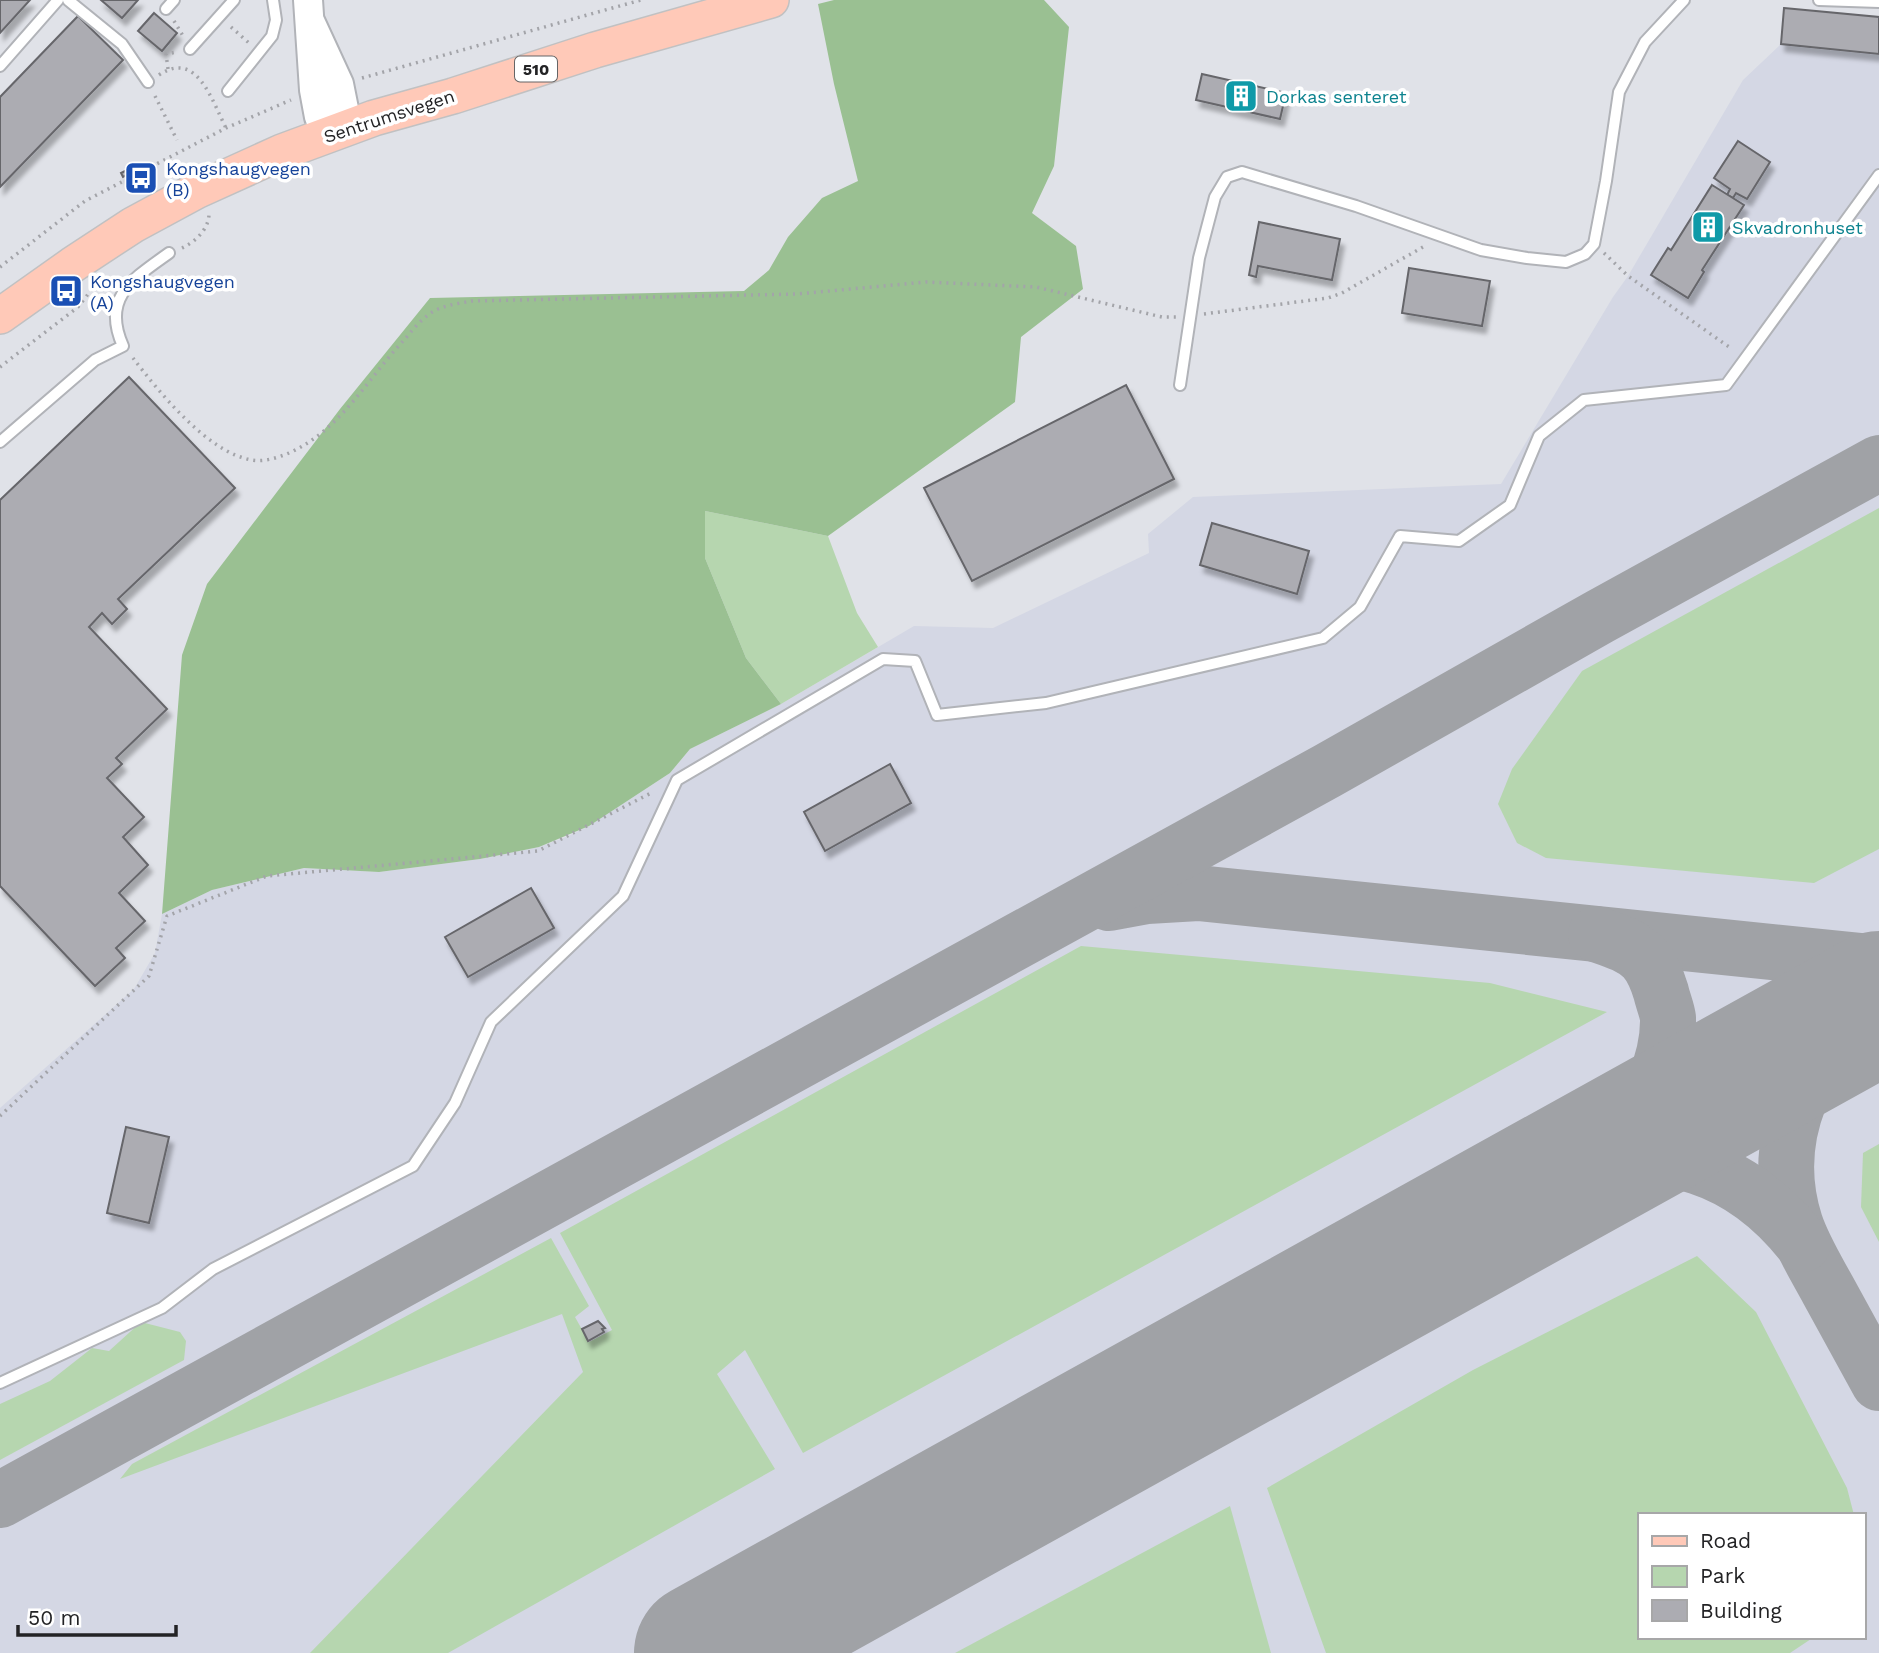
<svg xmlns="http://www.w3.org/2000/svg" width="1879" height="1653" viewBox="0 0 1879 1653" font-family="'Work Sans',sans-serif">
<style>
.built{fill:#d4d7e4;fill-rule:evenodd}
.green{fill:#b6d6af}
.forest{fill:#9ac092}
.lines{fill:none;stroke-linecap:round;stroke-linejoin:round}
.taxiway{stroke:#a0a2a6;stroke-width:56}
.runway{stroke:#a0a2a6;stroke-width:142}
.building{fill:#acacb2;stroke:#66666b;stroke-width:2;filter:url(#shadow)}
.service-casing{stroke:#b1b3b8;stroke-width:14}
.tertiary-casing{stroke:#b1b3b8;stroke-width:32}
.primary-casing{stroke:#c1c1c2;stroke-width:38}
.path{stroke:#a3a4a9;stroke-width:3.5;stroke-dasharray:2 5;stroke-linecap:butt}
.service{stroke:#fff;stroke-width:10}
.tertiary{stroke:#fff;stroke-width:28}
.primary{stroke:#ffc9b8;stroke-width:35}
.labels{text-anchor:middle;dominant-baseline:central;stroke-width:7;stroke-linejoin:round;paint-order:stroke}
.shield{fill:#fff;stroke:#656566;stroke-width:2}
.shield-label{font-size:16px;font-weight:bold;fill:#232325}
.culture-label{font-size:18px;fill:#0d838f;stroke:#fff;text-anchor:start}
.street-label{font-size:18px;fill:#232325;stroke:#fff}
.transit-label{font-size:18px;fill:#164399;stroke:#fff;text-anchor:start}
</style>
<defs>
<filter id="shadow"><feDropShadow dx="4" dy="7" stdDeviation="2" flood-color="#0004"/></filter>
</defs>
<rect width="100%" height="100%" fill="#e0e2e8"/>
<path class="built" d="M1879 23V1653H0V1108L134 989 155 953 162 914 212 890 304 868 379 872 480 859 539 847 566 837 589 826 670 773 690 749 781 704 914 626 993 628 1149 553 1148 534 1193 497 1501 484 1613 297 1628 276 1743 80 1781 44ZM1639 1515H1863V1637H1639Z"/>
<g class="green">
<polygon points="1879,508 1879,849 1814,883 1546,858 1517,843 1498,804 1512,769 1582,671"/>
<polygon points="705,511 828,536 857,613 878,647 781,704 746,658 705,558"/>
<polygon points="1081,946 1490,983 1607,1012 803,1453 745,1350 717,1374 775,1469 448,1653 310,1653 583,1372 562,1314 120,1479 132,1464 551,1238 589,1306 575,1317 589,1342 612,1330 560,1233"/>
<polygon points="1879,1144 1879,1242 1861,1207 1863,1153"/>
<polygon points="1697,1256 1756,1312 1847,1488 1854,1515 1639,1515 1639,1637 1814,1637 1790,1653 1326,1653 1267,1488 1473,1370"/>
<polygon points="141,1322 180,1332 186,1341 184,1360 0,1460 0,1404 50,1381 92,1348 109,1351"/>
<polygon points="1230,1506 1271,1653 955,1653"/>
</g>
<polygon class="forest" points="834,0 1044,0 1069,27 1054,166 1032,213 1076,246 1083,289 1021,337 1015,402 828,536 705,511 705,558 746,658 781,704 690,749 670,773 589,826 539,847 480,859 379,872 304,868 212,890 162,914 182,655 207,584 340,409 430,298 744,291 769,270 788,237 822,198 858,181 834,84 818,4"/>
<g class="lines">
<g class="taxiway">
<polyline points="1109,903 1147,896 1198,893 1879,963"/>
<path d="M1596 934C1613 940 1631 945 1644 958 1652 967 1658 982 1661 992 1663 1001 1667 1010 1668 1018 1669 1064 1645 1106 1622 1144"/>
<path d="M1879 1003C1806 1050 1768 1138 1795 1223 1803 1247 1816 1268 1828 1290 1845 1321 1862 1352 1879 1383"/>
<path d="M1569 1174C1659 1135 1745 1170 1803 1244"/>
<polyline points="0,1500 1327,771 1599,617 1879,463"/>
</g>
<polyline class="runway" points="705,1653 1879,1002"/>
</g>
<g class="building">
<polygon points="0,0 30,0 0,33"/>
<polygon points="101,0 138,0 122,18"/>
<polygon points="1784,8 1879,17 1879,54 1781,44"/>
<polygon points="154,13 177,33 162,51 138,31"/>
<polygon points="78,16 123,60 0,187 0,97"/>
<polygon points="1202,74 1286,93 1280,119 1196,100"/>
<polygon points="1738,141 1770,162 1747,199 1736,193 1733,198 1727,195 1730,189 1714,178"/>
<polygon points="133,167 135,171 123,177 121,173"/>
<polygon points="1712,185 1744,205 1702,270 1704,272 1688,298 1651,275 1668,248 1671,250"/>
<polygon points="1259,222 1340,239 1332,280 1258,266 1256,277 1249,275"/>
<polygon points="1409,268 1490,281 1482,326 1402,313"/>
<polygon points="129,377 235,488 118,599 127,609 112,624 102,613 89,627 167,709 116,758 122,764 107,778 144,817 123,837 148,865 119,893 145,921 116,948 125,958 95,986 0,886 0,500"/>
<polygon points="1126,385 1174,479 972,581 924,488"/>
<polygon points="1212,523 1309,551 1297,594 1200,565"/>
<polygon points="890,764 911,803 825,851 804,812"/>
<polygon points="531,888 554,928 468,977 445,937"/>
<polygon points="126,1127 169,1137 149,1223 107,1213"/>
<polygon points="598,1321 605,1328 602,1329 604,1332 588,1341 582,1329"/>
</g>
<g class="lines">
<defs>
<g id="service">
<polyline points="68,0 122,44 148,82"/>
<polyline points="1819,0 1879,2"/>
<polyline points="166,9 174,0"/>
<polyline points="190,49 234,0"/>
<polyline points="0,66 58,0"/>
<polyline points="228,91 272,36 276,20 273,0"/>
<polyline points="1180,385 1199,258 1215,197 1227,177 1242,172 1356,206 1481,250 1527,258 1566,262 1585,254 1594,244 1606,181 1619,92 1645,42 1684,0"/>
<path d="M0 442 95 360 123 346C101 297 133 279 169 253"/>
<polyline points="0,1383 162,1308 213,1269 413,1166 455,1103 491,1022 623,896 677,780 883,659 915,661 937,715 1046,703 1323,638 1360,607 1400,536 1459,541 1510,505 1539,436 1584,400 1726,385 1879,175"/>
</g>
<polyline id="tertiary" points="308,0 314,90 319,117 336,132 344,109 339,84 310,21"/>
<polyline id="primary" points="0,316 72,265 133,225 196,191 282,152 374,118 453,96 595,50 771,0"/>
</defs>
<use href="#service" class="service-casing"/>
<use href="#tertiary" class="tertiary-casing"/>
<use href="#primary" class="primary-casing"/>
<g class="path">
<polyline points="174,21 183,36"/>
<polyline points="231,27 249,43"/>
<polyline points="168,69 166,54 177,52"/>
<path d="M159 75C197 49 212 101 226 128"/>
<polyline points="362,78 641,0"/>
<polyline points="155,96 177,140"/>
<path d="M182 248C195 242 208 230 209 215"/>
<polyline points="1604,253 1628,276 1732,349"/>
<polyline points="0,267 85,201 226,128 291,100"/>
<polyline points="1204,314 1328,298 1342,293 1423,247"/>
<path d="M133 358C159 392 208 453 252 460 264 462 277 458 289 453 341 430 367 379 405 339 415 327 426 313 441 308 451 304 462 303 472 301L797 294 926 282 1036 287 1162 317H1176"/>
<polyline points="0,367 78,307 96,284"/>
<polyline points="0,1116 149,976 167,916 267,876 538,851 653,792"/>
</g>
<use href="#service" class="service"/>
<use href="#tertiary" class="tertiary"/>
<use href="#primary" class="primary"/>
</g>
<defs>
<symbol id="building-square" viewBox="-11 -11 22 22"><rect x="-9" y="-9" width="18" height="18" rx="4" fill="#0f9aa8" stroke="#fff"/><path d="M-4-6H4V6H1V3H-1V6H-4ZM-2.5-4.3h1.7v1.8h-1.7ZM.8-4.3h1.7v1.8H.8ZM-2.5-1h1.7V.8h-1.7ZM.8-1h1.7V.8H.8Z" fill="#fff"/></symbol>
<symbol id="bus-square" viewBox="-11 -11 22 22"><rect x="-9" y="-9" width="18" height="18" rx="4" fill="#1a4fb4" stroke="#fff"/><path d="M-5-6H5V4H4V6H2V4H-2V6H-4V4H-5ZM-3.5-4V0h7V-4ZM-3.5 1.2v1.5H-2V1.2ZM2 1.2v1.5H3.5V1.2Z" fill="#fff"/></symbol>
</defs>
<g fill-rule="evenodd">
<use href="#building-square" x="1222" y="77" width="38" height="38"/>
<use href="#bus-square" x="122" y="159" width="38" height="38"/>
<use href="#building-square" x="1689" y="208" width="38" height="38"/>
<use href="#bus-square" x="47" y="272" width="38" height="38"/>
</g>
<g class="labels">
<rect class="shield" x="515" y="56.5" width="42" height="25" rx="5"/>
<g class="shield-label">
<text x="536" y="69">510</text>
</g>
<g class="culture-label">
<text x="1266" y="96">Dorkas senteret</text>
<text x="1732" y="227">Skvadronhuset</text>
</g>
<g class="street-label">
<text transform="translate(389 116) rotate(-18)">Sentrumsvegen</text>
</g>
<g class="transit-label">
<text x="166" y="168">Kongshaugvegen<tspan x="166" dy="21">(B)</tspan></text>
<text x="90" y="281">Kongshaugvegen<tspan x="90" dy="21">(A)</tspan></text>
</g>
</g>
<rect x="1638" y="1513" width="228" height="126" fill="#ffffff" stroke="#a7a7a8" stroke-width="2"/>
<rect x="1652" y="1536" width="35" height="10" fill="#ffc9b8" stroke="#a7a7a8" stroke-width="2"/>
<text x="1700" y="1548" font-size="21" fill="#232325">Road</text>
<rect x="1652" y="1566" width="35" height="21" fill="#b6d6af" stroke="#a7a7a8" stroke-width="2"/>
<text x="1700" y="1583" font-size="21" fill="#232325">Park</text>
<rect x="1652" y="1600" width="35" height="21" fill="#acacb2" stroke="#a7a7a8" stroke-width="2"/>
<text x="1700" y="1618" font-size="21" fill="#232325">Building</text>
<path d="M18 1625v10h158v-10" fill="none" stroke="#232325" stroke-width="3.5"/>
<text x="28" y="1625" font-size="21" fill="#232325" stroke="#ffffff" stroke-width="5" paint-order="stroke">50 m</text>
</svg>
